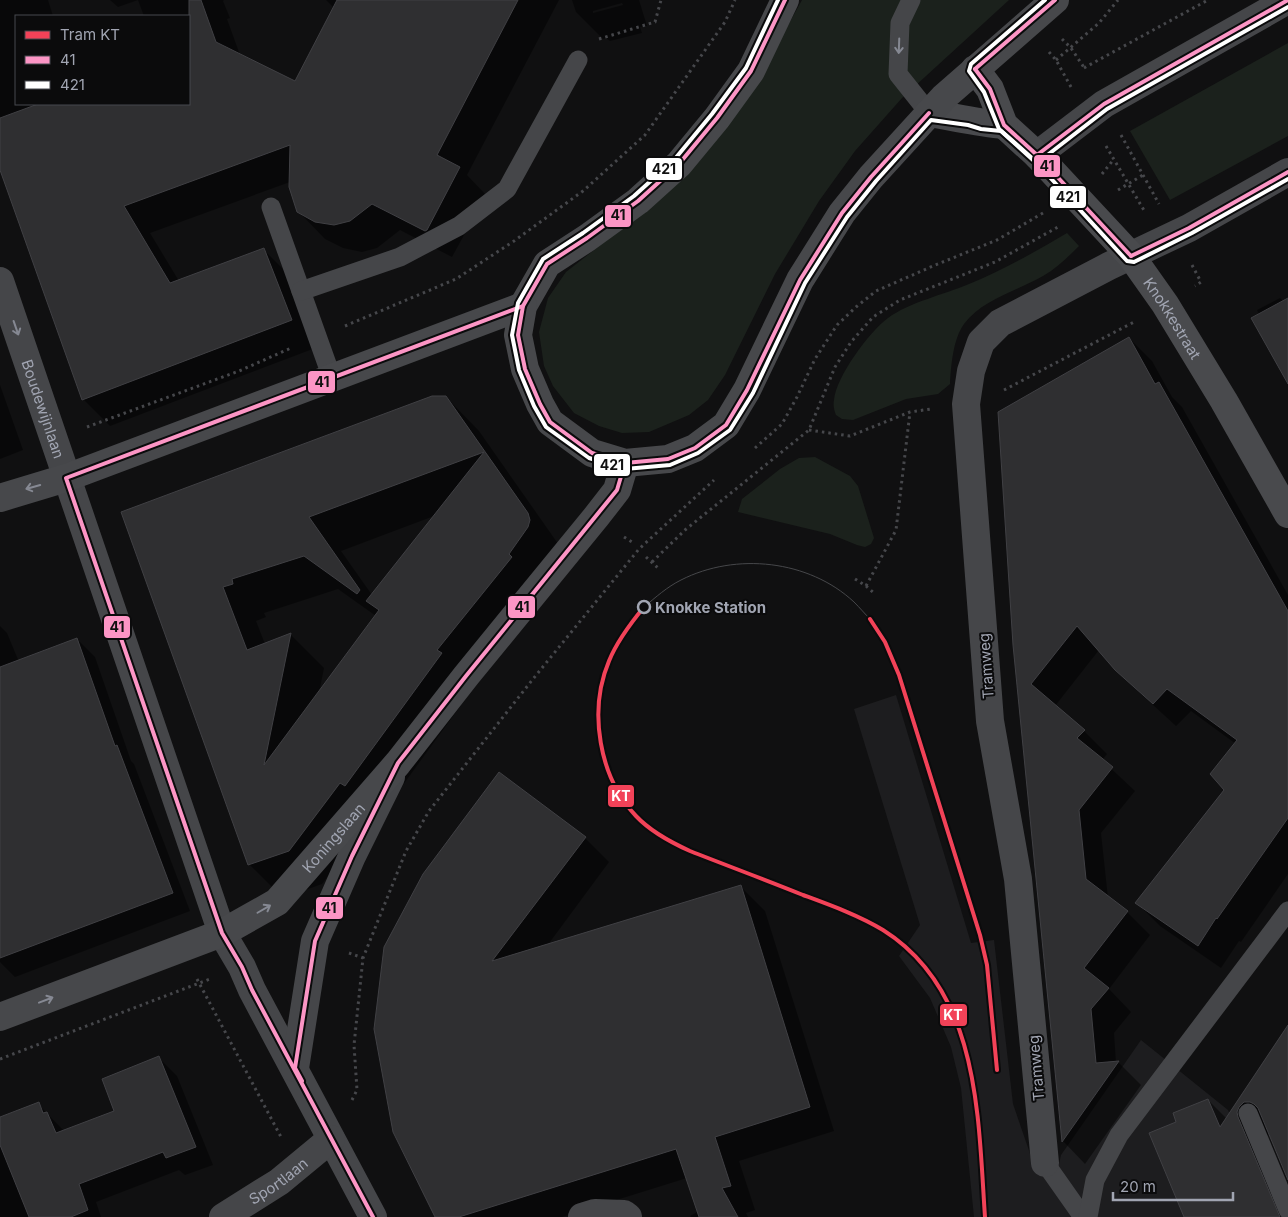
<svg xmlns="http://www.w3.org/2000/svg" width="1288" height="1217" viewBox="0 0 1288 1217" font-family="Inter,sans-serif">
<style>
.built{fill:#1d1d1f}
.green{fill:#1b211c}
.shadow{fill:#0007;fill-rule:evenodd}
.building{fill:#2f2f31;stroke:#404044;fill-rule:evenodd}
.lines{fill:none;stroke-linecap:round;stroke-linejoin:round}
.path{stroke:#46474b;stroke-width:3;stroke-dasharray:2.5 4;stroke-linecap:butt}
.lane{stroke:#454649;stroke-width:19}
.street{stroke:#454649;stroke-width:28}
.secondary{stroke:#494a4d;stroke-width:28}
.primary{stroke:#47484b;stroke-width:28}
.tram{stroke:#46474a;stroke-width:1}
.bus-1-casing{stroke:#0b0b0c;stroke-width:8}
.bus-2-casing{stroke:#0b0b0c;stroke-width:8}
.bus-1{stroke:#fc95c5;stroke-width:4}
.bus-2{stroke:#fff;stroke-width:4}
.tram-1-casing{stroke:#0b0b0c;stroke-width:8}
.tram-1{stroke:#f24258;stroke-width:4}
.oneway{stroke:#858892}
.oneway2{stroke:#868993}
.stop-dot{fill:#0b0b0c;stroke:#a1a5b2;stroke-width:2.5}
.labels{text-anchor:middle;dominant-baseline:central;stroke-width:4;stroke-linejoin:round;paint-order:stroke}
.street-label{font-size:15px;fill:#a1a5b2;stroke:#0b0b0c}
.stop-label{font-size:15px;font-weight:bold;fill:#a1a5b2;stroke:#0b0b0c;text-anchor:start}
.line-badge{stroke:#0b0b0c;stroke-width:2}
.badge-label{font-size:14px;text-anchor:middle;font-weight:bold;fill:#fff}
.pale-badge-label{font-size:14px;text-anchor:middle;font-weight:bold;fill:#111}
</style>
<rect width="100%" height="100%" fill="#101011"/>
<polygon class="built" points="896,695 971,943 994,940 1013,1104 1036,1171 1059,1164 1061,1155 1141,1040 1228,1110 1273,1217 974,1217 961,1088 951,1047 930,998 899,956 920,925 854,709"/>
<g class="green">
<polygon points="802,0 1009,0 902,98 855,151 819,201 775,274 725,375 708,400 689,415 649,432 622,433 599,426 574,413 553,386 544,366 539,332 548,298 566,272 644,211 762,72"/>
<polygon points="1288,43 1288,136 1170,200 1130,131"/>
<path d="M1067 233 1079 246C1068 257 1057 268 1043 276 1017 291 983 299 964 324 953 339 951 366 950 384L938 394 906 399 853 420 842 419 836 415C834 410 833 405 834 400 836 377 869 332 888 318 910 302 943 295 969 284 1003 270 1035 252 1067 233Z"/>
<polygon points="815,457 850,476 858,486 874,538 871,544 865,547 857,545 830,534 738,512 742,499 780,469 799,458"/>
</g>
<g class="shadow">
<polygon points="0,0 48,0 53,16 16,16 16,104 84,104 92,127 222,120 189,86 189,16 144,16 138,0 118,7 110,0 224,0 223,1 230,18 227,19 240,55 295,82 334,8 326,0 559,0 467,175 486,195 452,257 400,230 377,248 362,252 343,248 325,239 298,211 290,182 150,233 179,281 264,250 291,277 318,347 110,426 83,399 0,166"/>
<path d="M572 0H639L647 26 640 27 642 33 610 41 606 38 603 39 576 12ZM622 3 623 5 593 13V11Z"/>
<polygon points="1280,298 1283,301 1288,299 1288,381 1257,310"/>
<polygon points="1129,338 1152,361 1172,397 1182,407 1288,595 1288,874 1241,942 1239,941 1221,968 1160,926 1137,903 1225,790 1236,744 1191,711 1176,726 1140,693 1099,650 1055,706 1084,731 1107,754 1102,760 1135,791 1101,833 1108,898 1127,912 1150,935 1109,989 1131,1012 1114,1033 1116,1063 1118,1062 1141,1085 1085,1164 1063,1141 1014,645"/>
<polygon points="0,385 23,450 0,459"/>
<path d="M446 397 479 431 561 548 474 687 379 818 374 815 322 884 283 898 249 864 122 512ZM434 516 372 595 341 551ZM338 589 376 616 319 693 324 668 291 635 265 644 256 621 266 617 264 613Z"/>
<polygon points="0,626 7,633 19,662 77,639 95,657 131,761 134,764 190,911 15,977 0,962"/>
<polygon points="585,838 609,862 547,946 740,886 765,911 834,1131 739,1161 755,1210 746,1213 748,1217 691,1217 690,1216 699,1211 687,1178 562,1217 436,1217 375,1029"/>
<polygon points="159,1058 177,1076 213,1165 185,1175 179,1170 96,1202 101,1217 0,1217 0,1119 38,1104 64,1131 115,1111"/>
<polygon points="1288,1059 1288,1177 1270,1133 1267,1135 1288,1217 1186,1217 1178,1123 1208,1100 1227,1119"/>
</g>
<g class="building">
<polygon points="189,0 201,0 216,42 295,81 337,0 518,0 437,155 460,167 427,230 425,231 372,204 350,221 334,225 315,222 297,212 289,187 290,145 124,206 170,283 264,248 292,320 82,400 0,170 0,118 38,104 189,104"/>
<polygon points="1288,298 1288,384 1251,318"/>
<polygon points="1129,337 1155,384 1159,382 1288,611 1288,818 1217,919 1216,918 1198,946 1135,903 1224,790 1210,774 1237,740 1167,689 1153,704 1115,670 1077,626 1031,684 1085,730 1077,738 1113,767 1079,810 1086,879 1128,911 1084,968 1109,988 1091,1009 1096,1063 1119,1061 1062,1142 1013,645 998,412"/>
<path d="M432 396H446L528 513 530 520 528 527 509 554 512 557 437 650 442 653 345 786 340 783 289 851 248 865 121 512ZM484 452 366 601 379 610 264 765 291 633 247 650 223 587 233 584 232 579 304 556 357 594 360 590 309 517Z"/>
<polygon points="77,638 115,746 117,745 173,893 0,958 0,667"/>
<polygon points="499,772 586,837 492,961 741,885 810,1107 715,1137 731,1186 722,1188 738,1217 699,1217 676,1149 459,1217 435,1217 393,1132 374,1029 384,947 423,874"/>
<polygon points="1288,1025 1288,1180 1258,1108 1254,1104 1250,1102 1244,1102 1239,1107 1237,1112 1238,1117 1280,1217 1184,1217 1149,1133 1176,1122 1173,1113 1208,1099 1220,1127"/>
<polygon points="159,1056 196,1147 166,1158 163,1152 79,1184 88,1210 71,1217 29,1217 0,1145 0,1117 39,1102 43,1113 47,1112 56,1133 114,1111 102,1079"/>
</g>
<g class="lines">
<g class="path">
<polyline points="599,39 655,22 661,0"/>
<polyline points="1062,39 1071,48 1085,69"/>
<polyline points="1049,52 1056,60 1071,87"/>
<polyline points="1056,60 1099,23 1118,0"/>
<polyline points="1084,68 1208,0"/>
<polyline points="1121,135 1159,204"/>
<polyline points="1106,146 1145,212"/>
<polyline points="1102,174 1114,159"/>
<polyline points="1118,190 1143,175"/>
<polyline points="1192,265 1201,282 1195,286"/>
<polyline points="345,326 456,279 514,241 583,191 645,135 725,22 735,0"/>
<polyline points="1004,390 1134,322"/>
<polyline points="87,427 239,371 291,348"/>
<polyline points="809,430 850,436 910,412 931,409"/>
<polyline points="755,448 782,424 797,397 815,359 837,325 856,307 876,291 933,266 997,240 1043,213"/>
<polyline points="624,537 632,542"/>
<polyline points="646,557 658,568"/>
<polyline points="652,562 685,530 809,430 835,367 851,342 873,317 900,300 995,262 1058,227"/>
<polyline points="855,579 866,586 875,594"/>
<polyline points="866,586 896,530 910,412"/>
<polyline points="349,953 363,958"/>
<polyline points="197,979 281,1137"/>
<polyline points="0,1059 210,979"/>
<polyline points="352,1100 357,1090 354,1045 363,958 406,851 429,811 533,679 639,549 714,480"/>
</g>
<g class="lane">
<polyline points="911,0 900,23 898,74 929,113"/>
<polyline points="271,207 332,378"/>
<polyline points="301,291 400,257 459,226 507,189 578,60"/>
<polyline points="1248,1113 1288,1210"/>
<polyline points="1045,1163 1083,1217"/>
<polyline points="1088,1217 1095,1180 1119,1135 1288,911"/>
</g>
<g class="street">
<polyline points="1037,155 1104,104 1288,0"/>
<path id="s1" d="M0 281 222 933 242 967 252 990 373 1217"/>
<polyline points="295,1068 315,941 352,856 391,777"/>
<polyline points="1045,1163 1018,879 990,721 966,404 971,371 981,342 1000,323 1109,266 1189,228 1288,172"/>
<path id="s2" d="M223 1217 279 1182 331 1139"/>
<polyline points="582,1217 595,1213 624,1214 628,1217"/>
</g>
<g class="secondary">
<path id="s3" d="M975 69 990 89 1004 125 1037 155 1131 256 1165 304 1224 401 1288 514"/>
<path d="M929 113C954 117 979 123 1004 125"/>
</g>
<g class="primary">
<polyline points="785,0 751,71 717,118 679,164 638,201 587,238 547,264 523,306 518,335 525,369 540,404 550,422 592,453 625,463 668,459 695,448 726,425 747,390 800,280 842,213 871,177 944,97 1055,0"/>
<polyline points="0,498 66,478 523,306"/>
<path id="s4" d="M0 1017 222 933 277 902 398 763 466 676 596 517 617 490 625 463"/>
</g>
<path class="tram" d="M644 607C656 597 667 587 681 580 736 552 809 560 854 602 860 608 865 614 870 619"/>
<defs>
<g id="bus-1">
<polyline points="785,0 751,71 717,118 679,164 638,201 587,238 547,264 523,306 518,335 525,369 540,404 550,422 592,453 625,463 668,459 695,448 726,425 747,390 800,280 842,213 871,177 929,113"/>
<polyline points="975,69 990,89 1004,125 1037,155 1131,256"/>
<polyline points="975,69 1055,0"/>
<polyline points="1037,155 1104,104 1288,0"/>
<polyline points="1131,256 1189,228 1288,172"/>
<polyline points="302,1081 295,1068 315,941 352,856 398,763 466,676 617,490 625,463"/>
<polyline points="373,1217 252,990 242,967 222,933 66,478 523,306"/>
</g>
<g id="bus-2">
<polyline points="778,0 746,68 712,114 674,160 634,196 583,233 543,259 518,303 512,335 519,370 534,406 546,427 589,458 625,469 670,465 698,453 730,430 753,393 805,283 847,217 876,181 931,120 968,125 981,129 1001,131 1033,160"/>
<polyline points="1045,0 971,64 969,71 984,92 999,129 1033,159 1127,261 1134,262 1192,233 1288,179"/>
<polyline points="1041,160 1107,109 1288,7"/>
</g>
</defs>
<use href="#bus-1" class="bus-1-casing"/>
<use href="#bus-2" class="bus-2-casing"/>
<use href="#bus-1" class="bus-1"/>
<use href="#bus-2" class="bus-2"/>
<defs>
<g id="tram-1">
<path d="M644 607C630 624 617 641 609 661 588 711 599 777 636 816 651 832 670 842 690 851 728 866 766 880 803 895 830 905 858 915 883 930 980 991 978 1116 985 1217"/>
<polyline points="870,619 885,642 899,675 980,935 987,965 997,1070"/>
</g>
</defs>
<use href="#tram-1" class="tram-1-casing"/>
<use href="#tram-1" class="tram-1"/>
</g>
<defs><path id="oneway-shaft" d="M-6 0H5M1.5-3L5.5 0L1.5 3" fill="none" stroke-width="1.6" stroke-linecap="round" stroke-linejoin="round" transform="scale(1.25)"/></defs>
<g class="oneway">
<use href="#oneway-shaft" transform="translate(899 46) rotate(92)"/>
<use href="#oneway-shaft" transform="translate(16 328) rotate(71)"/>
</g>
<g class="oneway2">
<use href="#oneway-shaft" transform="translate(33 487) rotate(164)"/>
<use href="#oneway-shaft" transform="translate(264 909) rotate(-30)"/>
<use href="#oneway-shaft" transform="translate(46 1000) rotate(-21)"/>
</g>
<circle class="stop-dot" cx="644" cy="607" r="6"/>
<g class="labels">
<g class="street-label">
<text stroke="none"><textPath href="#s3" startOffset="321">Knokkestraat</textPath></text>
<text stroke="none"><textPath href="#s1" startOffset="135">Boudewijnlaan</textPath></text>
<text transform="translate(986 666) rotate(-94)">Tramweg</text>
<text stroke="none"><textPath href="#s4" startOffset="386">Koningslaan</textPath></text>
<text transform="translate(1036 1068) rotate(-95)">Tramweg</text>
<text stroke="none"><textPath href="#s2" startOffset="66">Sportlaan</textPath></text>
</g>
<g class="stop-label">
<text x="655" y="607">Knokke Station</text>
</g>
</g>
<g class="line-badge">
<rect x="1033" y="154" width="28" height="24" rx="5" fill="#fc95c5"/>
<rect x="645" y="157" width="38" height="24" rx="5" fill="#fff"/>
<rect x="1049" y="185" width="38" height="24" rx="5" fill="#fff"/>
<rect x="604" y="204" width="28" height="24" rx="5" fill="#fc95c5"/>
<rect x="307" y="370" width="29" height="24" rx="5" fill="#fc95c5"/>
<rect x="593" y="453" width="38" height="24" rx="5" fill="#fff"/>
<rect x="507" y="595" width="29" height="24" rx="5" fill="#fc95c5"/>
<rect x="103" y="615" width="28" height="24" rx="5" fill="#fc95c5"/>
<rect x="607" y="784" width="28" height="24" rx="5" fill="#f24258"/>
<rect x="315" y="896" width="29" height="24" rx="5" fill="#fc95c5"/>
<rect x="939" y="1003" width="29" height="24" rx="5" fill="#f24258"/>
</g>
<g class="badge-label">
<text x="621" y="801">KT</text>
<text x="953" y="1020">KT</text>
</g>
<g class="pale-badge-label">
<text x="1047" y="171">41</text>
<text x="664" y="174">421</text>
<text x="1068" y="202">421</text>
<text x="618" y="220">41</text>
<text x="322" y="387">41</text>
<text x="612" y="470">421</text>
<text x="522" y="612">41</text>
<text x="117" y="632">41</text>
<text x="329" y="913">41</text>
</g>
<rect x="15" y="15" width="175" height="90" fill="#0b0b0c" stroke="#47494e"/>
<rect x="25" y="31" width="25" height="8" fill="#f24258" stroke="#47494e"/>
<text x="60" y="40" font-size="15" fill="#a1a5b2">Tram KT</text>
<rect x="25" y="56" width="25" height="8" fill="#fc95c5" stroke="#47494e"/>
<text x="60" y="65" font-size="15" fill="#a1a5b2">41</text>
<rect x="25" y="81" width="25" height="8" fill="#ffffff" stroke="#47494e"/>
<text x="60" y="90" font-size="15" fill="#a1a5b2">421</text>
<path d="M1113 1192v8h120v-8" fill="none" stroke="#a1a5b2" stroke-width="2.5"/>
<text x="1120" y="1192" font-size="15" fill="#a1a5b2" stroke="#0b0b0c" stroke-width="4" paint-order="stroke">20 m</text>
</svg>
